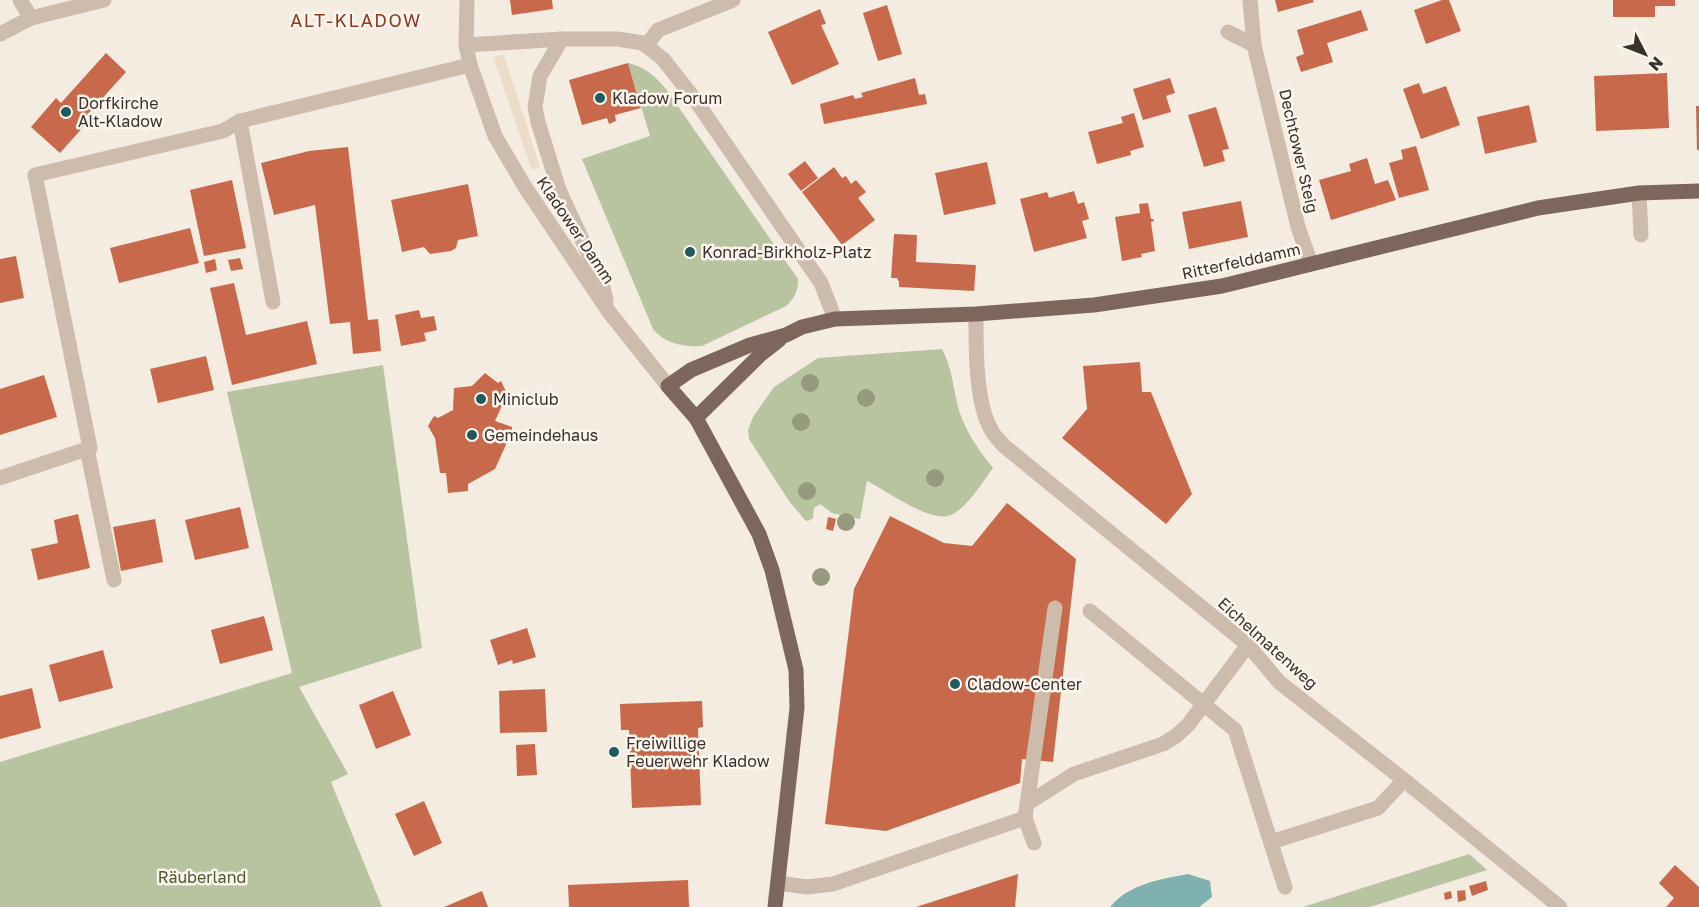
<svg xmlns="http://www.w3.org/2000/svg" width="1699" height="907" viewBox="0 0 1699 907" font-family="'Golos Text',sans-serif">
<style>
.green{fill:#b8c4a0}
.plaza{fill:#ecdcc8}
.water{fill:#7fb0b2}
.building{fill:#c8694b}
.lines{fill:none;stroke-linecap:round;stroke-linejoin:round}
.minor{stroke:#cdbbac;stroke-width:15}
.major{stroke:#7d675c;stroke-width:15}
.tree{fill:#969b7f}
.poi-dot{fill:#1f5a5e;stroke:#fbf5ee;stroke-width:2}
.labels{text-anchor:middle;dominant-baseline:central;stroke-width:5;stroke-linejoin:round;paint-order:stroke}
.poi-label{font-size:16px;fill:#3b302b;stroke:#fbf5ee;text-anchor:start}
.street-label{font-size:16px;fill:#3b302b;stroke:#fbf5ee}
.park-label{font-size:16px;fill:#4a5a2e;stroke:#fbf5ee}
.neighbourhood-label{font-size:18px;letter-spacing:1.5px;fill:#8c3b22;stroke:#fbf5ee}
</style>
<rect width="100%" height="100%" fill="#f4ebe1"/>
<g class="green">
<path d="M628 63C645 67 655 76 666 89L798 279C798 291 795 298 786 306L702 346C683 347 665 344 653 329L582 159 650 136Z"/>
<path d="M942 349C951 366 953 384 957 403 963 428 977 448 993 468 982 483 969 505 953 514 933 526 886 490 867 481L860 519 832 513 820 504 814 508 813 518 808 521 805 520 789 501 749 439 748 430 753 417 774 387 818 358Z"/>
<polygon points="383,365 422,648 299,687 348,774 331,782 382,907 0,907 0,762 292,673 227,392"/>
<polygon points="1469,854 1487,870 1370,907 1303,907"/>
</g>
<polygon class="plaza" points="501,54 504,56 539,164 539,167 533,170 531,168 494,59"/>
<path class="water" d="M1188 874 1210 881 1212 897 1199 907H1110C1129 884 1161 879 1188 874Z"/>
<g class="building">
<polygon points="510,0 552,0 553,9 512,15"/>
<polygon points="1275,0 1313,0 1314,2 1278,12"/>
<polygon points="1442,0 1449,0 1461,31 1426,44 1414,10"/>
<polygon points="1613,0 1675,0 1675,6 1655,6 1655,17 1613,17"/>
<polygon points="887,5 902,54 878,61 863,13"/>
<polygon points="820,9 826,24 821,25 839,64 792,85 768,32"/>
<polygon points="1361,10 1368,30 1327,43 1333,62 1301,72 1296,57 1304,54 1297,30"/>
<polygon points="106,53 126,72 81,122 85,125 60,153 31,127 56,98 61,103"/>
<polygon points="628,63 641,108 615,115 616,121 609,124 607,118 582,125 569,80"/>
<polygon points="1667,73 1669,128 1596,131 1594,76"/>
<polygon points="915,78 919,95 925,94 927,104 824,124 820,104 853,95 855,99 863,97 861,93"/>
<polygon points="1170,78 1175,93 1166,96 1171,112 1143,120 1133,89"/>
<polygon points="1419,83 1423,94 1446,86 1460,125 1421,139 1403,89"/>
<polygon points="1529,105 1537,142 1485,154 1477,117"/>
<polygon points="1696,106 1699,106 1699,150 1697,150"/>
<polygon points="1216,107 1229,149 1222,150 1225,161 1204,167 1188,115"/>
<polygon points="1134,113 1144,147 1130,151 1131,155 1097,164 1088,132 1123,123 1121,117"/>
<polygon points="1416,146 1429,190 1399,198 1389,163 1403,159 1401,150"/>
<polygon points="348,147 368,320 378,319 381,351 353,354 350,322 330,324 315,205 274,215 261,163 309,151"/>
<polygon points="1367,158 1375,184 1388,180 1396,200 1331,220 1319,180 1351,171 1349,164"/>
<polygon points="805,161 818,178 801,191 788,174"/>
<polygon points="987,162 996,204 944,215 935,173"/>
<polygon points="834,167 842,178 846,176 851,184 856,180 866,192 858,198 875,220 842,245 802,192"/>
<polygon points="232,180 246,248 204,256 190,190"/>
<polygon points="468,184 478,236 458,240 456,248 451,251 430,254 424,247 402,252 391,200"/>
<polygon points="1074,191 1078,204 1084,202 1089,219 1082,221 1087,238 1034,252 1020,199 1047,192 1049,198"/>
<polygon points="1241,201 1248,237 1189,249 1182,212"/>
<polygon points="1148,203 1151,219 1153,219 1154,221 1151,222 1155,251 1141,254 1142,257 1122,261 1115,217 1140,213 1139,204"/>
<polygon points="190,228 199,263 119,283 110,248"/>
<polygon points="894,234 917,235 916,262 976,265 974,291 899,287 899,282 897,278 891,278"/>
<polygon points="16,256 24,298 0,303 0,259"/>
<polygon points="240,258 243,269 231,271 228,260"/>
<polygon points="215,259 217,270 206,273 204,262"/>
<polygon points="234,283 246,335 307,321 317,364 232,385 210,288"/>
<polygon points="419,310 421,318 434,316 437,330 424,333 426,341 401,346 395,315"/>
<polygon points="206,356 214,390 158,403 150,369"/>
<polygon points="1140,362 1142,392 1151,392 1192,494 1166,524 1062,438 1087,409 1083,366"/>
<polygon points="485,373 498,383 501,381 510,400 503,403 495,421 512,427 512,431 495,469 468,484 468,491 448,493 446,473 440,473 435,438 428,426 434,416 438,418 453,410 454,388 472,386"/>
<polygon points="44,375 57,417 0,435 0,389"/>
<polygon points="1007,503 1076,559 1053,762 1022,759 1020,783 886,831 825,824 854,589 890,516 944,543 972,546"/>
<polygon points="240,507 249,548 195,560 185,520"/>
<polygon points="78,514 90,568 38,580 31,549 58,543 54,520"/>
<polygon points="828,517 836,519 833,531 826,529"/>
<polygon points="155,519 163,562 121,571 113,527"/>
<polygon points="264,616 273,650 220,664 211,630"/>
<polygon points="527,628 536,657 513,664 512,660 498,665 490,640"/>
<polygon points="103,650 113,688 59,702 49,665"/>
<polygon points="32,688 41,728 0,739 0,696"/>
<polygon points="545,689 547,732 500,733 499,691"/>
<polygon points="393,691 411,735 376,749 359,705"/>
<polygon points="702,701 703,727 698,728 701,805 632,808 629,730 621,730 620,704"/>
<polygon points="535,744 537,775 517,776 516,745"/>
<polygon points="424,801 442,843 414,856 395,814"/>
<polygon points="1675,865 1699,887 1699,907 1666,907 1674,898 1659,883"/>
<polygon points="1018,874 1015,907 916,907"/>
<polygon points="688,880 689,907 569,907 568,885"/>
<polygon points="1486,881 1488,890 1472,896 1469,886"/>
<polygon points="1465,890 1466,900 1458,902 1457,891"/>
<polygon points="482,891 488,907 444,907"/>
<polygon points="1451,891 1452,898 1445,900 1444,893"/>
</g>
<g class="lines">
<g class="minor">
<polyline points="20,0 31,18"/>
<polyline points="467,0 466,45 470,65 495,136 525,187 609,312 668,386"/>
<polyline points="1250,0 1254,45 1298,227 1311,264"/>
<polyline points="1228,32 1254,45"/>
<polyline points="0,34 31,18 104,0"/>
<polyline points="562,39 540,76 535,107 538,122 559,190 602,283 606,301"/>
<polyline points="466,45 562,39 617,39 643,43 663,59 696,101 821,283 835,319"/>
<polyline points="646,46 658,30 733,0"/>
<polyline points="240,121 273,302"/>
<polyline points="1639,193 1641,235"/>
<path d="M976 314C976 346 975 404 992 431 995 437 1000 441 1004 446L1248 645 1279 682 1404 780 1560 907"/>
<polyline points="87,449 114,580"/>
<polyline points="0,478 90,448 35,175 223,131 240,121 470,65"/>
<polyline points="1090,611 1235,730 1285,887"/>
<polyline points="1028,803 1074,774 1163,744 1176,736 1188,725 1248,645"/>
<polyline points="1271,842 1378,808 1404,780"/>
<polyline points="1034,843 1025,818 1055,608"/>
<polyline points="778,883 807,887 833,884 1025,818"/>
</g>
<g class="major">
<polyline points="696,418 761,354 779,340"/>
<polyline points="775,907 797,708 796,670 772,570 759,534 696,418 668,386 691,370 750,345 786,335 802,327 835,319 976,314 1094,305 1222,286 1538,208 1639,193 1699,191"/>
</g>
</g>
<g class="tree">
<circle cx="810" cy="383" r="9"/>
<circle cx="866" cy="398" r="9"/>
<circle cx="801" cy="422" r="9"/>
<circle cx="935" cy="478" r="9"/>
<circle cx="807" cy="491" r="9"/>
<circle cx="846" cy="522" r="9"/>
<circle cx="821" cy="577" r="9"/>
</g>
<g class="poi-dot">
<circle cx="600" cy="98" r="6"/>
<circle cx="66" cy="112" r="6"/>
<circle cx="690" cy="252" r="6"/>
<circle cx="481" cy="399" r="6"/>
<circle cx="472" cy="435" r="6"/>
<circle cx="955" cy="684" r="6"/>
<circle cx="614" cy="752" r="6"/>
</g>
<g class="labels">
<g class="poi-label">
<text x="612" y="98">Kladow Forum</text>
<text x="78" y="103">Dorfkirche<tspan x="78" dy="18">Alt-Kladow</tspan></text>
<text x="702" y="252">Konrad-Birkholz-Platz</text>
<text x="493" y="399">Miniclub</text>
<text x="484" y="435">Gemeindehaus</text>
<text x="967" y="684">Cladow-Center</text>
<text x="626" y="743">Freiwillige<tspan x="626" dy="18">Feuerwehr Kladow</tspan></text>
</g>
<g class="street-label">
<text transform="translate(1299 151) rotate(77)">Dechtower Steig</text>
<text transform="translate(576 230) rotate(56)">Kladower Damm</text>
<text transform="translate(1241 261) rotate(-12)">Ritterfelddamm</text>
<text transform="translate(1268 643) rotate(42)">Eichelmatenweg</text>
</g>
<g class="park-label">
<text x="202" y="877">Räuberland</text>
</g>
<g class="neighbourhood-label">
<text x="356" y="20">ALT-KLADOW</text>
</g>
</g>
<g transform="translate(1645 54) rotate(132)" stroke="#fbf5ee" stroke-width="4.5" paint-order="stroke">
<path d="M0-4.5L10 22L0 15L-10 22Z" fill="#3b302b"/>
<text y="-9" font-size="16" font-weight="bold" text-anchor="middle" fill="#3b302b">N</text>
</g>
</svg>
